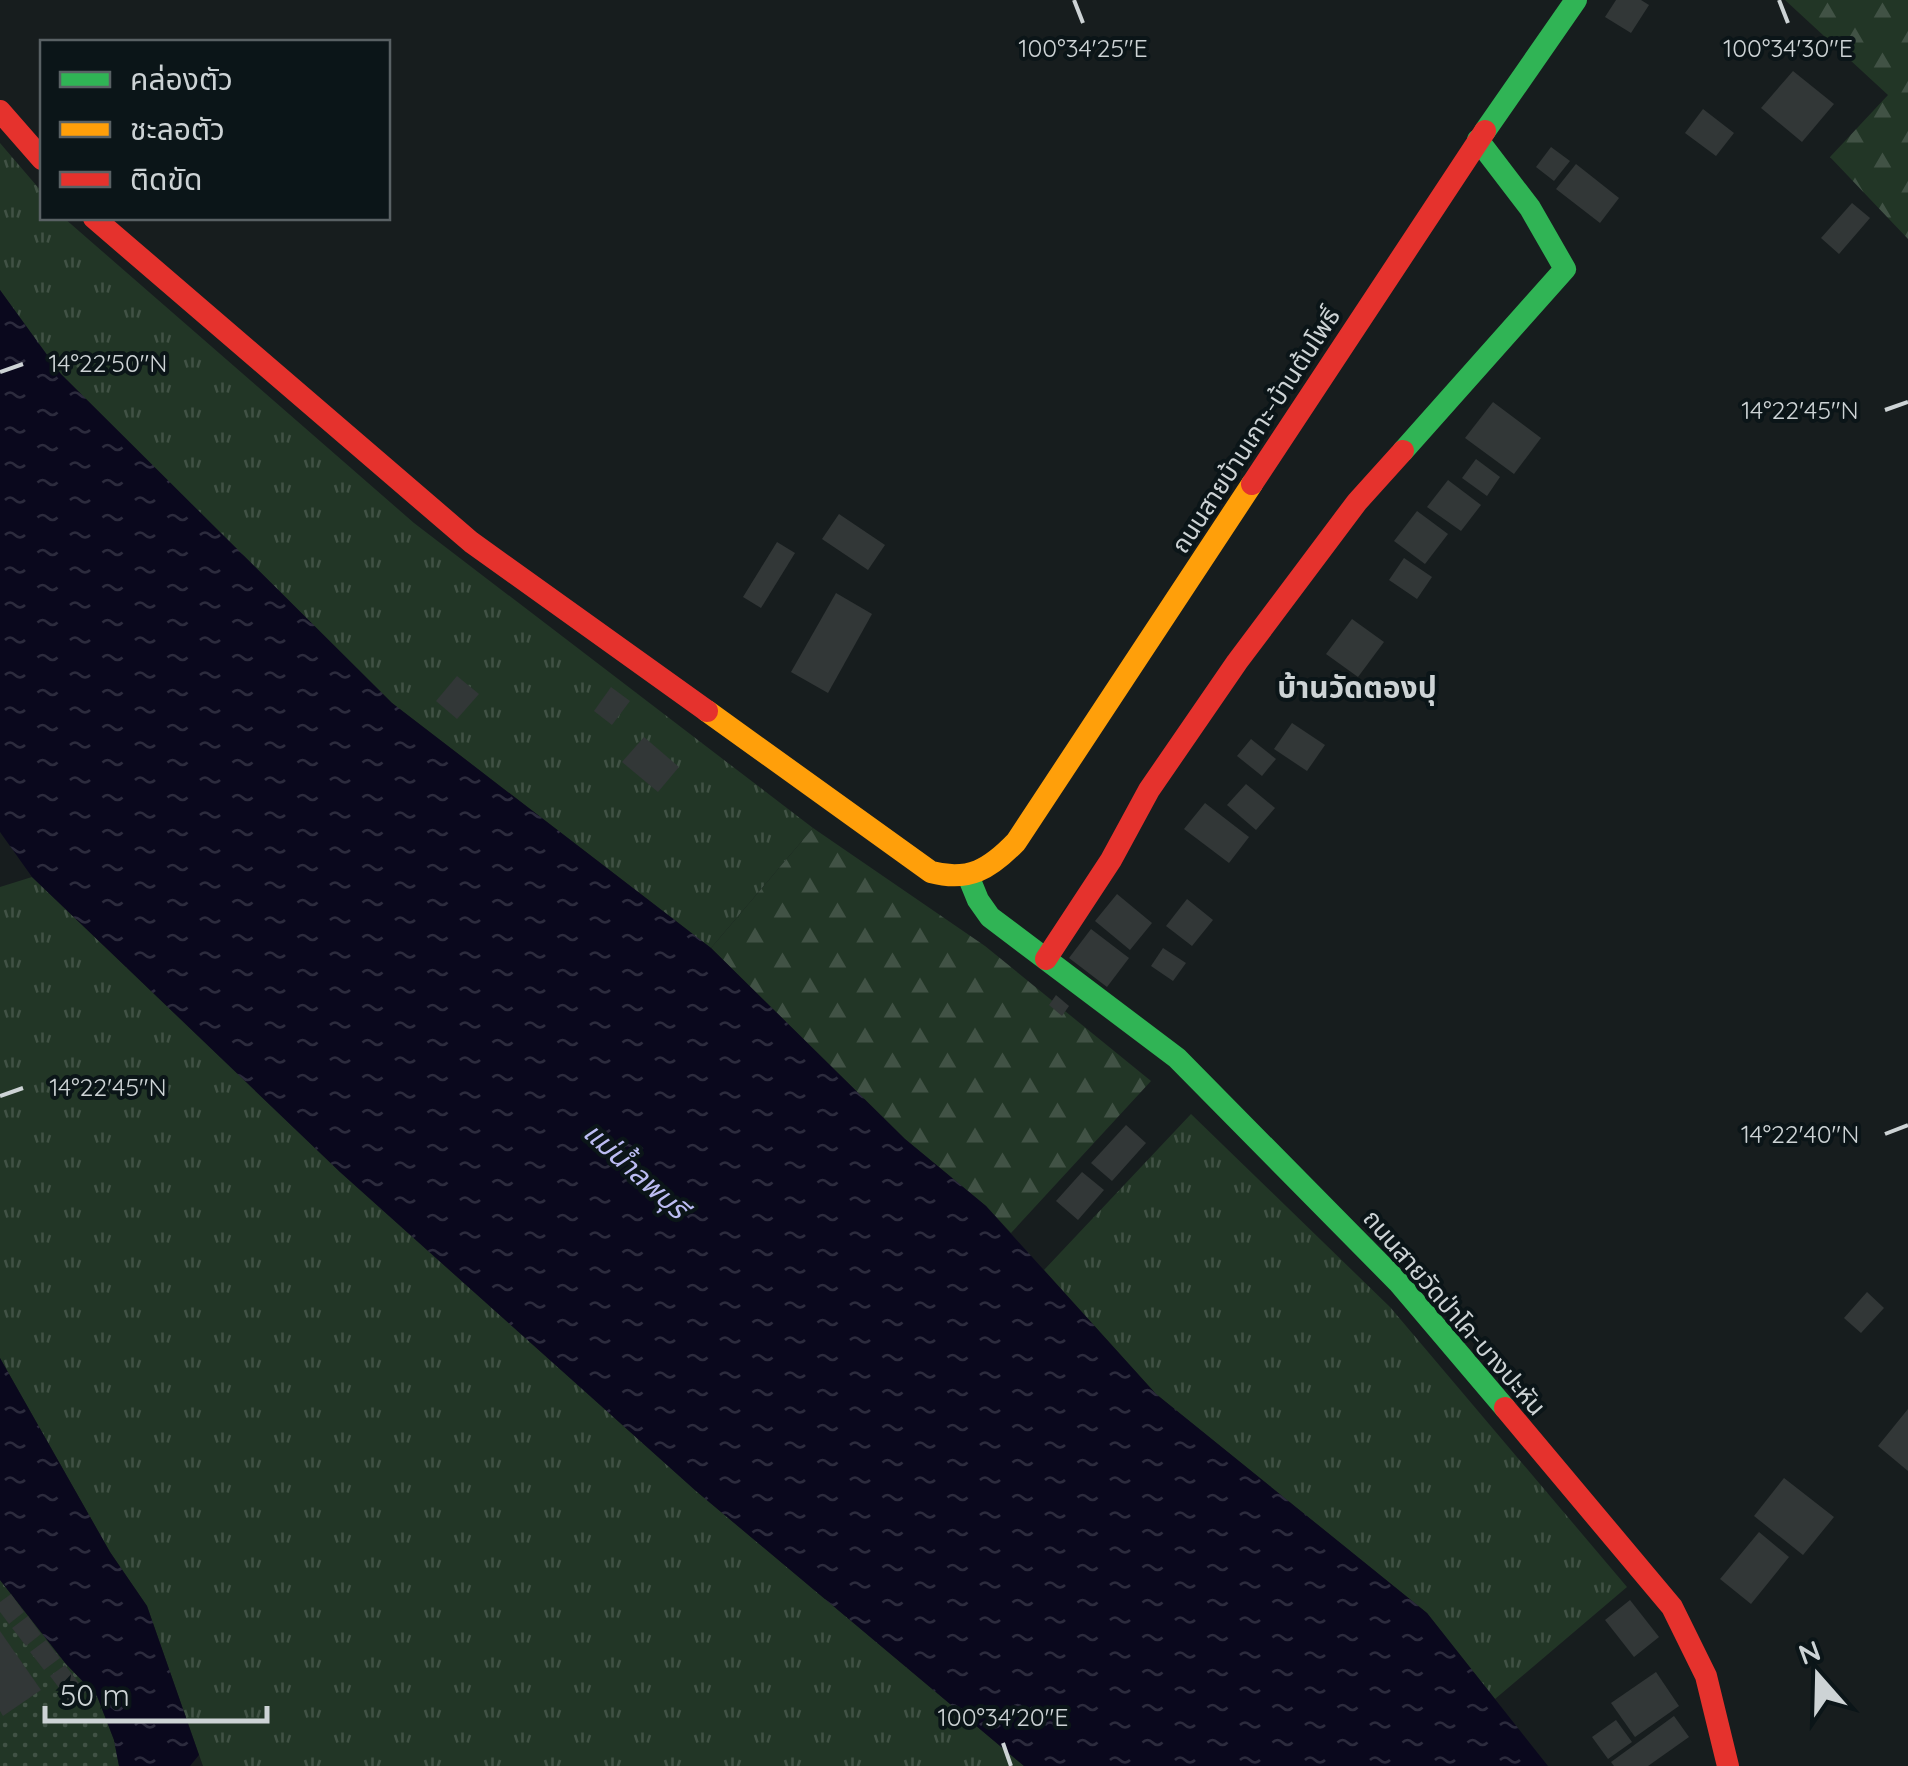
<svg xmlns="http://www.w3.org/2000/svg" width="1908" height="1766" viewBox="0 0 1908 1766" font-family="Quicksand,'Noto Sans Thai',sans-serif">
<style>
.grass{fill:url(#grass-tufts)}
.forest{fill:url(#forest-firs)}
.park{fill:url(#park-dots)}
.water{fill:url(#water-ripples)}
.building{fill:#323737}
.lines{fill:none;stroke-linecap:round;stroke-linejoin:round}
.fast{stroke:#30b455;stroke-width:22}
.slow{stroke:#ff9f0a;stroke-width:22}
.jam{stroke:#e5322d;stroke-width:22}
.ticks{fill:none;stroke:#cdd3d5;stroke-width:4}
.labels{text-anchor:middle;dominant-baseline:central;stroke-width:8;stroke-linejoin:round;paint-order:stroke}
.street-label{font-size:25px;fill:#cdd3d5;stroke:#0b1518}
.water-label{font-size:28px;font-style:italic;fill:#bcbcf3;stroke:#0b1518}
.quarter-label{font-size:30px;font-weight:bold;fill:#cdd3d5;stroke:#0b1518}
.ticks-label{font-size:25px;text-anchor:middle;fill:#cdd3d5;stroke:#0b1518;stroke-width:8;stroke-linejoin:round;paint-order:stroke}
</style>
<defs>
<pattern id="grass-tufts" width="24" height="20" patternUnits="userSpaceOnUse" patternTransform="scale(2.5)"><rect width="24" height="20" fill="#223626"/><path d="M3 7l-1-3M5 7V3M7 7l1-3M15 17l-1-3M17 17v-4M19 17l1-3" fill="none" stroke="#415245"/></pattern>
<pattern id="forest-firs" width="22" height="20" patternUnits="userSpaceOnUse" patternTransform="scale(2.5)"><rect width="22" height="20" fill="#223626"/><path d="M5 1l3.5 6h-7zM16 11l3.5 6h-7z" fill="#415245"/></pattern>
<pattern id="park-dots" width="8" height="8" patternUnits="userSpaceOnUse" patternTransform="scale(2.5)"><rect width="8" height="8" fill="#223626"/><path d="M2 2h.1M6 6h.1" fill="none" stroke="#415245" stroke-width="1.8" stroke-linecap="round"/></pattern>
<pattern id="water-ripples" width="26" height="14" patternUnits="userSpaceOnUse" patternTransform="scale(2.5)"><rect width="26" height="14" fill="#0a081d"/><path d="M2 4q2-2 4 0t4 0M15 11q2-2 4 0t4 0" fill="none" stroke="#2c2b3d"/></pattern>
</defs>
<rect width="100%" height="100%" fill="#171d1e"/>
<g class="grass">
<polygon points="0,143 42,192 42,218 64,218 414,523 813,828 711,948 392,703 60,374 0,290"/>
<polygon points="32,877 340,1172 696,1491 1024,1766 203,1766 147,1606 110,1552 0,1358 0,887"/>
<polygon points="1191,1114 1390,1307 1627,1587 1495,1699 1427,1613 1156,1394 1044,1270"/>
</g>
<g class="forest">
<polygon points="1785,0 1908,0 1908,239 1830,157 1888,95"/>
<polygon points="813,828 985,946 1151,1081 1011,1233 986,1206 905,1139 711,948"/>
</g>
<polygon class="park" points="0,1580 66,1664 97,1696 114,1740 119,1766 0,1766"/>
<g class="water">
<polygon points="0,290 61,374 392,703 711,948 905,1139 986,1206 1156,1394 1427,1613 1548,1766 1024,1766 696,1491 340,1172 32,877 0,832"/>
<polygon points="0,1358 110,1552 147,1606 199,1755 190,1766 119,1766 114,1740 97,1696 66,1664 0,1580"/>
</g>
<g class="building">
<polygon points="1616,0 1641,0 1649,5 1631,33 1605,17"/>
<polygon points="1793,71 1834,104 1802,142 1761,108"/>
<polygon points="1703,109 1734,133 1716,156 1685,133"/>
<polygon points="1551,147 1570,161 1554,181 1536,167"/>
<polygon points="1576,164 1619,198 1600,223 1556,189"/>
<polygon points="1852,203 1870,218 1839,254 1821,238"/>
<polygon points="1493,402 1541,438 1514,474 1465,438"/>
<polygon points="1476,459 1500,477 1487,496 1462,478"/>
<polygon points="1448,480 1481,505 1461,531 1427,507"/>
<polygon points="1417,511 1448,534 1425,564 1394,541"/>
<polygon points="839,514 885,545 868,570 822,539"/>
<polygon points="777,542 795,553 761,608 743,597"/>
<polygon points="1404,558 1432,577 1417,599 1389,580"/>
<polygon points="836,593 872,614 828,693 791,672"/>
<polygon points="1352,619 1384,642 1358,677 1326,654"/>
<polygon points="457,676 479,694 457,719 436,701"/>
<polygon points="611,687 630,701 612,725 594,711"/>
<polygon points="1292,723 1325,745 1307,771 1274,749"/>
<polygon points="644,737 679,767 658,792 622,762"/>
<polygon points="1251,739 1276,759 1262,776 1237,756"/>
<polygon points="1246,784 1275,808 1256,830 1227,805"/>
<polygon points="1205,803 1249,837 1229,863 1184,829"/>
<polygon points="1117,894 1152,923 1130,950 1095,921"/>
<polygon points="1187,899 1213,920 1192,946 1166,926"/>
<polygon points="1091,929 1129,958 1107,987 1069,958"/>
<polygon points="1163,948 1186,963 1173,981 1151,966"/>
<polygon points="1056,995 1069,1006 1062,1016 1049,1005"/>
<polygon points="1126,1125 1146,1143 1112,1181 1091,1163"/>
<polygon points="1082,1172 1104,1190 1078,1220 1056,1201"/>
<polygon points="1867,1292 1884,1308 1861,1333 1844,1318"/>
<polygon points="1908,1409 1908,1471 1878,1446"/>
<polygon points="1784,1478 1834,1517 1803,1555 1754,1516"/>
<polygon points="1759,1532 1789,1557 1751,1604 1720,1579"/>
<polygon points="11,1594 24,1612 9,1624 0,1612 0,1602"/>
<polygon points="1630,1600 1659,1637 1634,1657 1605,1620"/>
<polygon points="28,1616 41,1634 26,1646 12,1628"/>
<polygon points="0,1631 41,1690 3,1716 0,1711"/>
<polygon points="46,1640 60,1658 44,1670 30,1652"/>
<polygon points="65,1665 86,1692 71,1704 50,1676"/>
<polygon points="1656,1672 1679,1706 1635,1737 1611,1703"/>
<polygon points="1674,1716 1689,1737 1648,1766 1614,1766 1611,1762"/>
<polygon points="1616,1720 1632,1742 1608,1759 1592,1737"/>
</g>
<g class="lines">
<g class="fast">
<polyline points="1485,131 1576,0"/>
<polyline points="1403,451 1565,269 1530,208 1478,140"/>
<polyline points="969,878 978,900 990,917 1177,1058 1398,1282 1505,1408"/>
</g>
<path class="slow" d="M707 711 931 872C969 882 990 869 1016 842L1252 484"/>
<g class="jam">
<polyline points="0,111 42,159"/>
<polyline points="94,218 471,542 707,711"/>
<polyline points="1252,484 1485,131"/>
<polyline points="1046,959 1111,860 1149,790 1237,662 1357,502 1403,451"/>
<polyline points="1505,1408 1672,1607 1706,1676 1728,1766"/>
</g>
</g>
<path class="ticks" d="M1074 0 1083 23M1779 0 1788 23M0 372 23 364M1885 410 1908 402M0 1096 23 1088M1885 1134 1908 1125M1003 1743 1011 1766"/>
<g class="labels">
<g class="street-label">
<text transform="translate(1255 430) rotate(-57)">ถนนสายบ้านเกาะ-บ้านต้นโพธิ์</text>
<text transform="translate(1455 1312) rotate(49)">ถนนสายวัดป่าโค-บางปะหัน</text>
</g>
<g class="water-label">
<text transform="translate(636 1170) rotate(42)">แม่น้ำลพบุรี</text>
</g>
<g class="quarter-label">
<text x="1357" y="687">บ้านวัดตองปุ</text>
</g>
</g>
<g class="ticks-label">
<text x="1083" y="57">100°34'25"E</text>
<text x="1788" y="57">100°34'30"E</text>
<text x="108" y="372">14°22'50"N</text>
<text x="1800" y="419">14°22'45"N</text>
<text x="108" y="1096">14°22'45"N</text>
<text x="1800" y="1143">14°22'40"N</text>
<text x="1003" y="1726">100°34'20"E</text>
</g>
<rect x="40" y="40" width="350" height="180" fill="#0b1518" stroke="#596164" stroke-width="2.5"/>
<rect x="60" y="72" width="50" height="15" fill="#30b455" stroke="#596164" stroke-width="2.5"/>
<text x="130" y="90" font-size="30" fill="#cdd3d5">คล่องตัว</text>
<rect x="60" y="122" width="50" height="15" fill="#ff9f0a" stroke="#596164" stroke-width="2.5"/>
<text x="130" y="140" font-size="30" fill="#cdd3d5">ชะลอตัว</text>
<rect x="60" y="172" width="50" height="15" fill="#e5322d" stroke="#596164" stroke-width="2.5"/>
<text x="130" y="190" font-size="30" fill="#cdd3d5">ติดขัด</text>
<g transform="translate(1818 1676) rotate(340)" stroke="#0b1518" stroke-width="8" paint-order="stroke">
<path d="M0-8L18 38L0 25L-18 38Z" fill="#cdd3d5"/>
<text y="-15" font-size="28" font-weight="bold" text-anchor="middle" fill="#cdd3d5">N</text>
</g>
<path d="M45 1706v15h222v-15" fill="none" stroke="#cdd3d5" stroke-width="5"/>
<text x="60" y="1706" font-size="30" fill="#cdd3d5" stroke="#0b1518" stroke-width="8" paint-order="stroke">50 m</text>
</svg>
